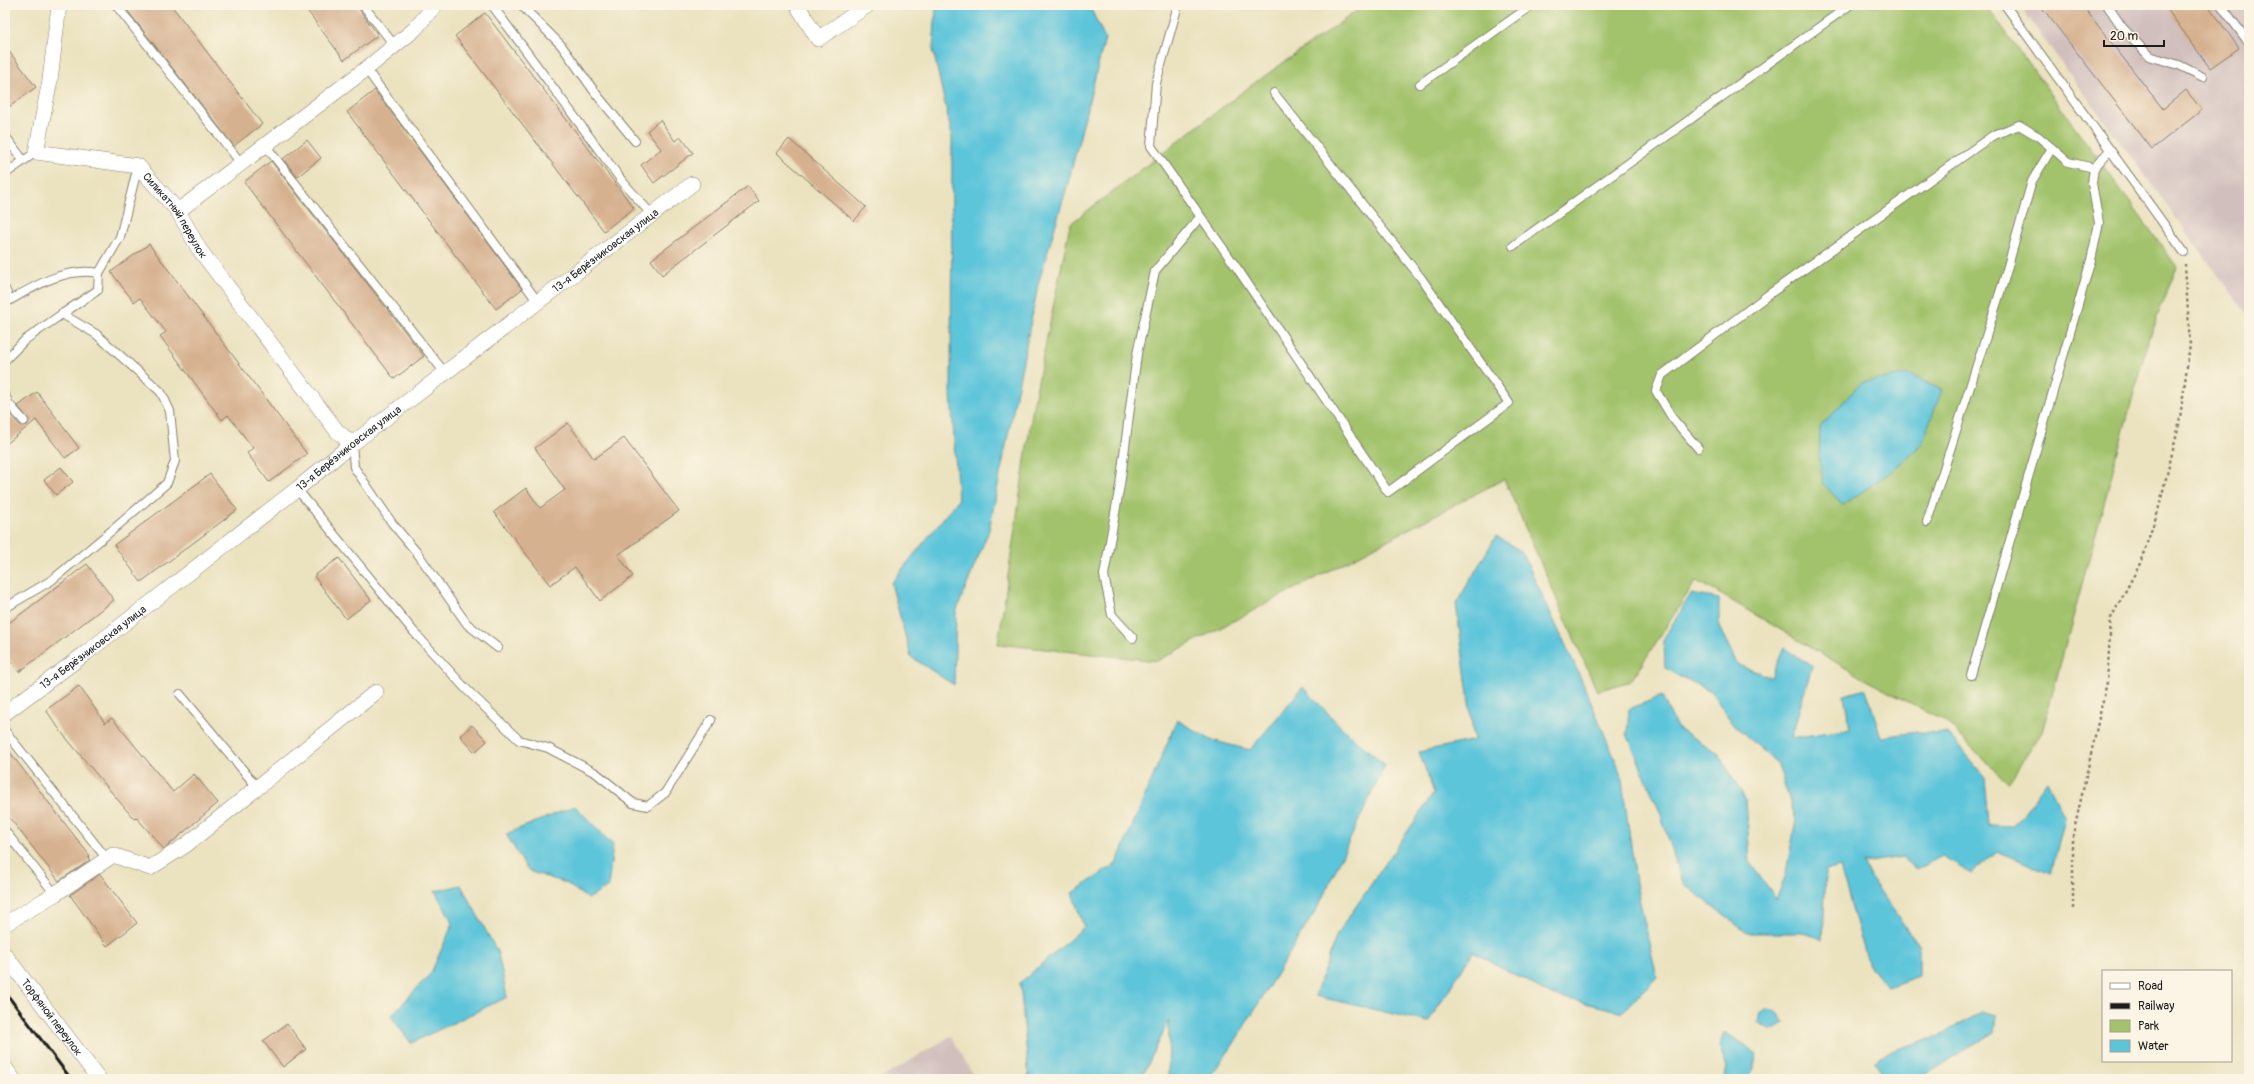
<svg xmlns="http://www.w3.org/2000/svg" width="2254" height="1084" viewBox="0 0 2254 1084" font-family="Pangolin,sans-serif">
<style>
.industrial{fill:#d1bfbd}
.green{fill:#a2c36c;stroke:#5f7044}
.water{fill:#5dc5da;stroke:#3c707b}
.building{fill:#d6b18f}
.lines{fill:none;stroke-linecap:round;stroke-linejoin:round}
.service-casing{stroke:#847f6e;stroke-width:10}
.minor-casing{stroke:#847f6e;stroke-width:16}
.path{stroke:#847f6e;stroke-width:2.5;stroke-dasharray:3 3;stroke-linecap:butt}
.service{stroke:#fff;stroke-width:8}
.minor{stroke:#fff;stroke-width:15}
.rail{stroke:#1c1c1c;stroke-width:3}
.labels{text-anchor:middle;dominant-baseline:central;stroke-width:3.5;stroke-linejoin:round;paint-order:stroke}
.street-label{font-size:11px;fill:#1c1c1c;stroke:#fcf5e5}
</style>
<rect width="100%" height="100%" fill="#fcf5e5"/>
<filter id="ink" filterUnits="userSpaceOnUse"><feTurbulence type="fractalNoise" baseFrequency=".025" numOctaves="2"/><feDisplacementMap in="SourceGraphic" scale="8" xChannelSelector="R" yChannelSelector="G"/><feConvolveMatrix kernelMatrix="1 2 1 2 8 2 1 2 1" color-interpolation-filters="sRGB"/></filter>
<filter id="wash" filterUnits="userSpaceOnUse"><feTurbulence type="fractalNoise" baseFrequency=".012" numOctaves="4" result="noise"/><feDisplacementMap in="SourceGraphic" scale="16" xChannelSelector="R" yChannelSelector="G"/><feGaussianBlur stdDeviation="0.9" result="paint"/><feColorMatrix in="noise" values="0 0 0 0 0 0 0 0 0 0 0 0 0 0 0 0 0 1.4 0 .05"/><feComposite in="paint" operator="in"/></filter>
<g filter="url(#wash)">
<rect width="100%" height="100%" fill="#ebe2bf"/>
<g class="industrial">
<polygon points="2019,5 2249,5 2249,317"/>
<polygon points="951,1036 975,1079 880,1079"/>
</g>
<polygon class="green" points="1365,5 1986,5 2177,267 2149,337 2042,732 2008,783 1945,721 1866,680 1703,584 1695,582 1631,681 1597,691 1504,479 1157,661 998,644 1033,406 1070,224 1249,87"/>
<g class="water">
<polygon points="941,5 1089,5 1105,38 1068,183 1039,281 989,530 956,612 954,685 911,657 891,583 958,500 951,394 952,136 933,50 936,8"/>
<polygon points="1908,374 1942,390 1921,445 1888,474 1843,505 1824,485 1819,459 1820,427 1861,383"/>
<polygon points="1496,536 1522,552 1578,672 1621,773 1637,889 1657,977 1623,1012 1552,995 1473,952 1428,1022 1315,996 1337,934 1434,793 1419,752 1474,740 1456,604"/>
<polygon points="1691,594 1719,599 1719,627 1738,665 1771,677 1784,648 1812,666 1791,738 1850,729 1844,695 1866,689 1881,737 1917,732 1947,733 1984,776 1988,825 2014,826 2047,781 2065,818 2051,873 1997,851 1972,873 1942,856 1917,870 1902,857 1863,863 1870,877 1919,946 1919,976 1887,987 1869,966 1840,867 1826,871 1823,939 1803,933 1747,933 1682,882 1660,812 1627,734 1629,709 1662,696 1677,728 1718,753 1746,800 1750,863 1776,899 1785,878 1796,820 1777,763 1734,725 1711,692 1665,668 1664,638"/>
<polygon points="1303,687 1343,729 1385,765 1319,905 1231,1048 1208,1079 1168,1079 1169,1020 1141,1079 1029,1079 1020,983 1084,927 1072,893 1116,864 1177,720 1211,740 1250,750"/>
<polygon points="575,806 613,845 608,887 588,899 566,883 528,871 506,834"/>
<polygon points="461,885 498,953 507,997 411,1043 391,1016 431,973 453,923 435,891"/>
<polygon points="1768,1009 1776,1011 1784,1024 1772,1031 1759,1022 1761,1013"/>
<polygon points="1981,1011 1997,1015 1995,1032 1927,1074 1906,1079 1883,1079 1875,1062 1888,1052 1941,1035"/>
<polygon points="1725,1032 1757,1054 1753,1068 1747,1079 1725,1079 1727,1067 1719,1046"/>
</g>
<g id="blocks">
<g class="building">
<polygon points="123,5 171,5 262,124 234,146"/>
<polygon points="303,5 356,5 378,35 344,60"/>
<polygon points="2040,5 2082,5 2163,109 2186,90 2202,110 2152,149"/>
<polygon points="2164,5 2208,5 2239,48 2210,68"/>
<polygon points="485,13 634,208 604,231 455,36"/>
<polygon points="5,46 36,87 5,110"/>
<polygon points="375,90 522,289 496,309 347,112"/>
<polygon points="660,120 675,141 681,137 693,153 654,183 641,165 661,149 647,131"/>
<polygon points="789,139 866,207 854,221 777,153"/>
<polygon points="307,140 321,158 297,177 283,159"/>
<polygon points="271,161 424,356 394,379 244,182"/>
<polygon points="748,186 759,201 662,275 651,260"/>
<polygon points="149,244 307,454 269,482 247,453 253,448 228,415 222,420 160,336 166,332 140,298 134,302 111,272"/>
<polygon points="37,392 79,448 65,458 36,420 5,445 5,416 9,413 20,425 27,425 29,420 18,406"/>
<polygon points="568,423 594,459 624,438 679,511 618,555 633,576 600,601 575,567 550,585 494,512 526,488 540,508 565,490 535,448"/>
<polygon points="61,467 73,482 56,495 44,480"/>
<polygon points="210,474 237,510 141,582 114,545"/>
<polygon points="339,558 371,600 346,619 314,576"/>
<polygon points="87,564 114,600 19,672 5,653 5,626"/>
<polygon points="79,686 105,723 112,718 173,792 194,774 218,803 164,849 136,817 134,819 62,733 46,710"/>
<polygon points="472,725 487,741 475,752 460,736"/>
<polygon points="5,746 90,856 88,858 90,860 59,881 5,812"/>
<polygon points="100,874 137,923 107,946 70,895"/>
<polygon points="287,1024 306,1049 283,1067 263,1041"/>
</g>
</g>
</g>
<g filter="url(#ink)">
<use href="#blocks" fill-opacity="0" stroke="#847f6e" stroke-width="1"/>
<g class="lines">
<defs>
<g id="service">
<polyline points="116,5 241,163"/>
<polyline points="363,5 395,46"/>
<polyline points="492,5 622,181 652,215"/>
<polyline points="521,5 561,45 597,95 635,141"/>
<polyline points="1178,5 1156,83 1151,146 1239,271 1388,492 1509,403 1421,278 1274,93"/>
<polyline points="2005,5 2184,252"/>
<polyline points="2107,5 2122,27 2149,56 2179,65 2203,77"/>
<polyline points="2221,5 2246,39"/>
<polyline points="366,69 538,302"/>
<polyline points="1420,84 1532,5"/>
<polyline points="5,136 23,160"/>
<polyline points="265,145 445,373"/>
<polyline points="5,174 36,152"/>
<polyline points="1513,246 1850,5"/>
<polyline points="5,289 10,300"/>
<path d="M5 303C33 287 66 266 99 273"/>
<polyline points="5,360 25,340 62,314"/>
<polyline points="5,395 8,403 24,421"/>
<polyline points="352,444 354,467 392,523 418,554 467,624 498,648"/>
<polyline points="1698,448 1673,419 1656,391 1662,375 1768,295 1992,136 2019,125 2039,137 2068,162 2094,168 2110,150"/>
<polyline points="297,489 414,632 465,688 519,740 548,748 596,773 633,803 648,806 665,793 711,720"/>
<polyline points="1927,522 2004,280 2032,181 2052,148"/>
<polyline points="5,608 52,580 116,527 167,483 175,461 170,411 161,392 96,334 62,314 98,290 99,273 120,237 138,166"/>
<polyline points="1133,638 1112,615 1104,575 1120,485 1137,354 1155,271 1200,217"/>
<polyline points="1971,675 2091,260 2099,223 2092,183 2094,168"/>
<polyline points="180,694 257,787"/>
<polyline points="5,731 107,859"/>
<polyline points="5,831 55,894"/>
</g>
<g id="minor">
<path id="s1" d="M59 5 50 80 36 152 138 166 178 211 199 249 337 431 352 444"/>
<polyline points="797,5 818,39 868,5"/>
<polyline points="178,211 366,69 415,29 435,5"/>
<path id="s2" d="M5 713 86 653 297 489 352 444 692 184"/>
<polyline points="5,924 55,894 113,855 150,868 186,845 376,692"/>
<path id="s3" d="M5 955 99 1079"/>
<polyline points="5,1068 13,1079"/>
</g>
</defs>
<use href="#service" class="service-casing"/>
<use href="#minor" class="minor-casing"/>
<polyline class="path" points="2073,909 2073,835 2107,682 2111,618 2139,566 2158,511 2179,425 2190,345 2185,264"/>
<use href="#service" class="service"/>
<use href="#minor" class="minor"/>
<polyline class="rail" points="5,992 71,1079"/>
</g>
</g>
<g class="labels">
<g class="street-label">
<text stroke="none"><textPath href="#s1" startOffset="314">Силикатный переулок</textPath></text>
<text stroke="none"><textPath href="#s2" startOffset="758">13-я Берёзниковская улица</textPath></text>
<text stroke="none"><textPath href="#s2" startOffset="434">13-я Берёзниковская улица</textPath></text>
<text stroke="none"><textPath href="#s2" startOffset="110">13-я Берёзниковская улица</textPath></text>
<text stroke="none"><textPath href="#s3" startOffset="78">Торфяной переулок</textPath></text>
</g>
</g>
<rect width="2254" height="1084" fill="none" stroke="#fcf5e5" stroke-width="20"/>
<rect x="2102" y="970" width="130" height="92" fill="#fcf5e5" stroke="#a29e95"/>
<rect x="2110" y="983" width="20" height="6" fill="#ffffff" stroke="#a29e95"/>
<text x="2138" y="990" font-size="12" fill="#1c1c1c">Road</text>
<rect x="2110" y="1003" width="20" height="6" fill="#1c1c1c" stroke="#a29e95"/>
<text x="2138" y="1010" font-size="12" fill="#1c1c1c">Railway</text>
<rect x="2110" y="1020" width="20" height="12" fill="#a2c36c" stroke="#a29e95"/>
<text x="2138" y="1030" font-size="12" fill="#1c1c1c">Park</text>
<rect x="2110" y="1040" width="20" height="12" fill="#5dc5da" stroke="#a29e95"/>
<text x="2138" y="1050" font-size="12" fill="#1c1c1c">Water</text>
<path d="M2104 40v6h60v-6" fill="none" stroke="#1c1c1c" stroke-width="2"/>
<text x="2110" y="40" font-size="12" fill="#1c1c1c" stroke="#fcf5e5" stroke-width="3" paint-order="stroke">20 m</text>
</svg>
